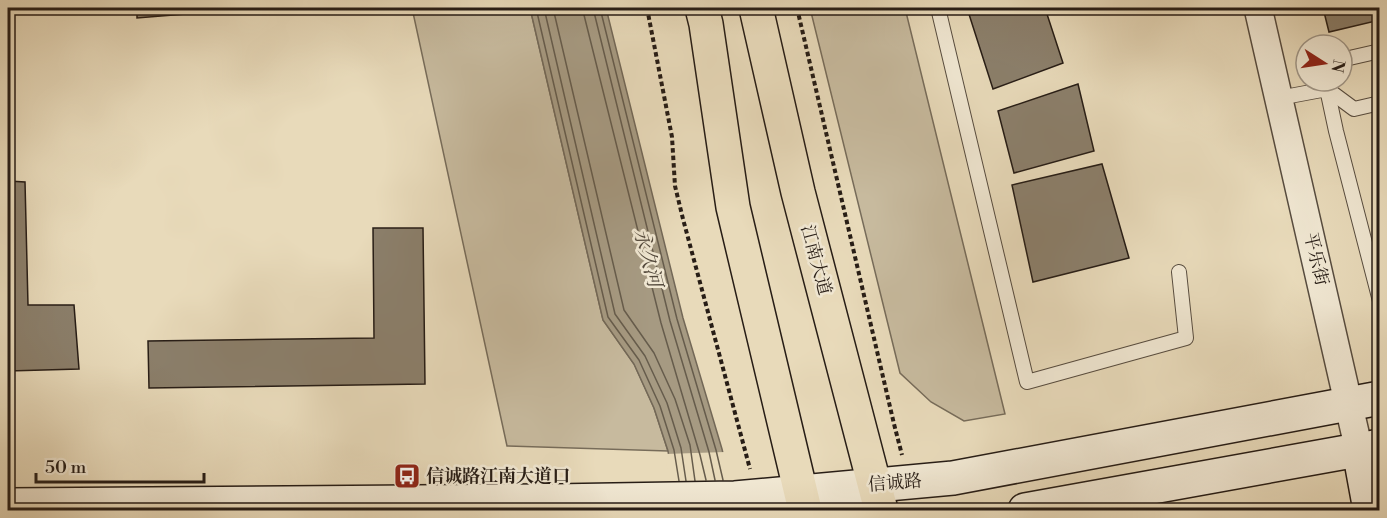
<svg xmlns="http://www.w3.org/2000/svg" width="1387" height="518" viewBox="0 0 1387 518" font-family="'Libre Bodoni','Noto Serif SC',serif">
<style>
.green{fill:#c7ba9e;stroke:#776c5a;stroke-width:1.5}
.water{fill:#a69a82;stroke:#736857;stroke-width:1.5}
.pier{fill:#e8daba}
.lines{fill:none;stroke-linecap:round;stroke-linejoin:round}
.shore{stroke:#665c4c;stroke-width:1.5}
.building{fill:#8b7f6b;stroke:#271d16;stroke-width:1.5}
.lane-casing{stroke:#574c3f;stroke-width:16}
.street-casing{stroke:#574c3f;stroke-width:30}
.secondary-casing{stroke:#271d16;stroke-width:36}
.primary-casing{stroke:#271d16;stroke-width:36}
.path{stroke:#271d16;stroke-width:4;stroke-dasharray:4.5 3;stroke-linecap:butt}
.lane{stroke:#f0e7d2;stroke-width:14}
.street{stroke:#f0e7d2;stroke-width:27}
.secondary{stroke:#f0e7d2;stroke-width:33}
.primary{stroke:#e8daba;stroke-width:33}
.labels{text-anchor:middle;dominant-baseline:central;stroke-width:5;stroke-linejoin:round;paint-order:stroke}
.street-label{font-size:18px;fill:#271d16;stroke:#f0e7d2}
.poi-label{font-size:18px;font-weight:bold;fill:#271d16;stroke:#f0e7d2;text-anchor:start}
.water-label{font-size:20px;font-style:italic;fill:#53493c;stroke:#f0e7d2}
</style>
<rect width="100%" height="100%" fill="#e8daba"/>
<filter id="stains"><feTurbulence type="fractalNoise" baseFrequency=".00333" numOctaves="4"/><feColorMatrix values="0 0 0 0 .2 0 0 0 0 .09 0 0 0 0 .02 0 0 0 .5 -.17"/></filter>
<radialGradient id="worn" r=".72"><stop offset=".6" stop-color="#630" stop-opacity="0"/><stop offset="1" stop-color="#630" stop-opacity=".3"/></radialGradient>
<g class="green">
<polygon points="412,8 530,8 603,320 634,364 654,408 668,451 507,446"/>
<polygon points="810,8 905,8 1005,414 964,421 931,402 900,373"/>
</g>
<polygon class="water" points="530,8 606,8 683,318 722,449 736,510 677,510 668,451 654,408 634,364 603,320"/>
<polygon class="pier" points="725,452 739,510 674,510 665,454"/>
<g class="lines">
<g class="shore">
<polyline points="536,8 608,317 639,360 660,406 674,450 679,481"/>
<polyline points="544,8 615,314 645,356 667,403 681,448 686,481"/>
<polyline points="553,8 624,310 654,353 675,399 690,445 695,481"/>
<polyline points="584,8 584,15 661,323 700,455 706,480"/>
<polyline points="593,8 670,321 709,452 715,480"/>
<polyline points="600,8 677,319 716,450 723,480"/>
</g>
</g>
<g class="building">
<polygon points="137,8 210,8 210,12 137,18"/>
<rect x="210" y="8" width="37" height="4"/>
<polygon points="967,8 1045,8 1063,63 993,89"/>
<polygon points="1323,8 1380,8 1380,20 1329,32"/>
<polygon points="1078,84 1094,151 1014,173 998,111"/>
<polygon points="1102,164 1129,258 1033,282 1012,185"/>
<polygon points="8,181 25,182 28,305 74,305 79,369 8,371"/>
<polygon points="373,228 423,228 425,384 149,388 148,341 374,338"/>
</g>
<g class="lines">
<defs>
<g id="lane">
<polyline points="938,8 1027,382 1186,338 1179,272"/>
<polyline points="1342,64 1345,59 1380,51"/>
<polyline points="1332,81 1327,89 1354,109 1380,103"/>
<polyline points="1279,98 1327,89 1336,131 1380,301"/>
</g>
<polyline id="street" points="1258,8 1359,450"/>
<g id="secondary">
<polyline points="1359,450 1370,510"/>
<polyline points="8,505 553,501 735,498 953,478 1380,398"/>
<polyline points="1025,510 1380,446"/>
</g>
<g id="primary">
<polyline points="702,8 706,24 733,207 805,510"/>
<polyline points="756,8 798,192 881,510"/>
</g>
</defs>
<use href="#lane" class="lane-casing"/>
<use href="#street" class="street-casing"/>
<use href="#secondary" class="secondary-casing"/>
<use href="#primary" class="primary-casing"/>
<g class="path">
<polyline points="647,8 672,137 675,186 683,219 750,469"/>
<polyline points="797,8 894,424 902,455"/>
</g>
<use href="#lane" class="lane"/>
<use href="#street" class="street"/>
<use href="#secondary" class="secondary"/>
<use href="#primary" class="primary"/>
</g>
<defs>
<symbol id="bus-square" viewBox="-11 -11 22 22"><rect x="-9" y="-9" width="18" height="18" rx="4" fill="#8f2418" stroke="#f0e7d2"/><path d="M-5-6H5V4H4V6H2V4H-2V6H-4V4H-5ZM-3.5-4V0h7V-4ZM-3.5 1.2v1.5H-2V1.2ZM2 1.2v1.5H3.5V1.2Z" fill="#fff"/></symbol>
</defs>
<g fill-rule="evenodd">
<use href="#bus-square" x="392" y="461" width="30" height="30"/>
</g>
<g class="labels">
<g class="street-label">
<text transform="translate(1316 259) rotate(77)">平乐街</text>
<text transform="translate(816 260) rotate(75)">江南大道</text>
<text transform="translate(895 483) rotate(-5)">信诚路</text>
</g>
<g class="poi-label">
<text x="426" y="476">信诚路江南大道口</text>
</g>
<g class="water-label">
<text transform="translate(647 258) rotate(75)">永久河</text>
</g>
</g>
<rect width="1387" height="518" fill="none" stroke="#e8daba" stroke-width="30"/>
<rect x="9" y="9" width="1369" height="500" fill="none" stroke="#271d16" stroke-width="3"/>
<rect x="15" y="15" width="1357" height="488" fill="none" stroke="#271d16" stroke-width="1.5"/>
<g transform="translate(1324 63) rotate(102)"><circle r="28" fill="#f0e7d2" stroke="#a09687" stroke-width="1.5"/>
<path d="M0-4.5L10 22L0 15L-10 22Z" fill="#8f2418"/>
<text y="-9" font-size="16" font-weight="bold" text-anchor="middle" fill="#271d16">N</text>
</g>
<path d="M36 473v9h168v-9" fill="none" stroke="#271d16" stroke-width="3"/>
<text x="45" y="473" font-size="18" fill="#271d16" stroke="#f0e7d2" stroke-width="4.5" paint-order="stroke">50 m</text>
<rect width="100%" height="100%" filter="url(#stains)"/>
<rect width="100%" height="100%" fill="url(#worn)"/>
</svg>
